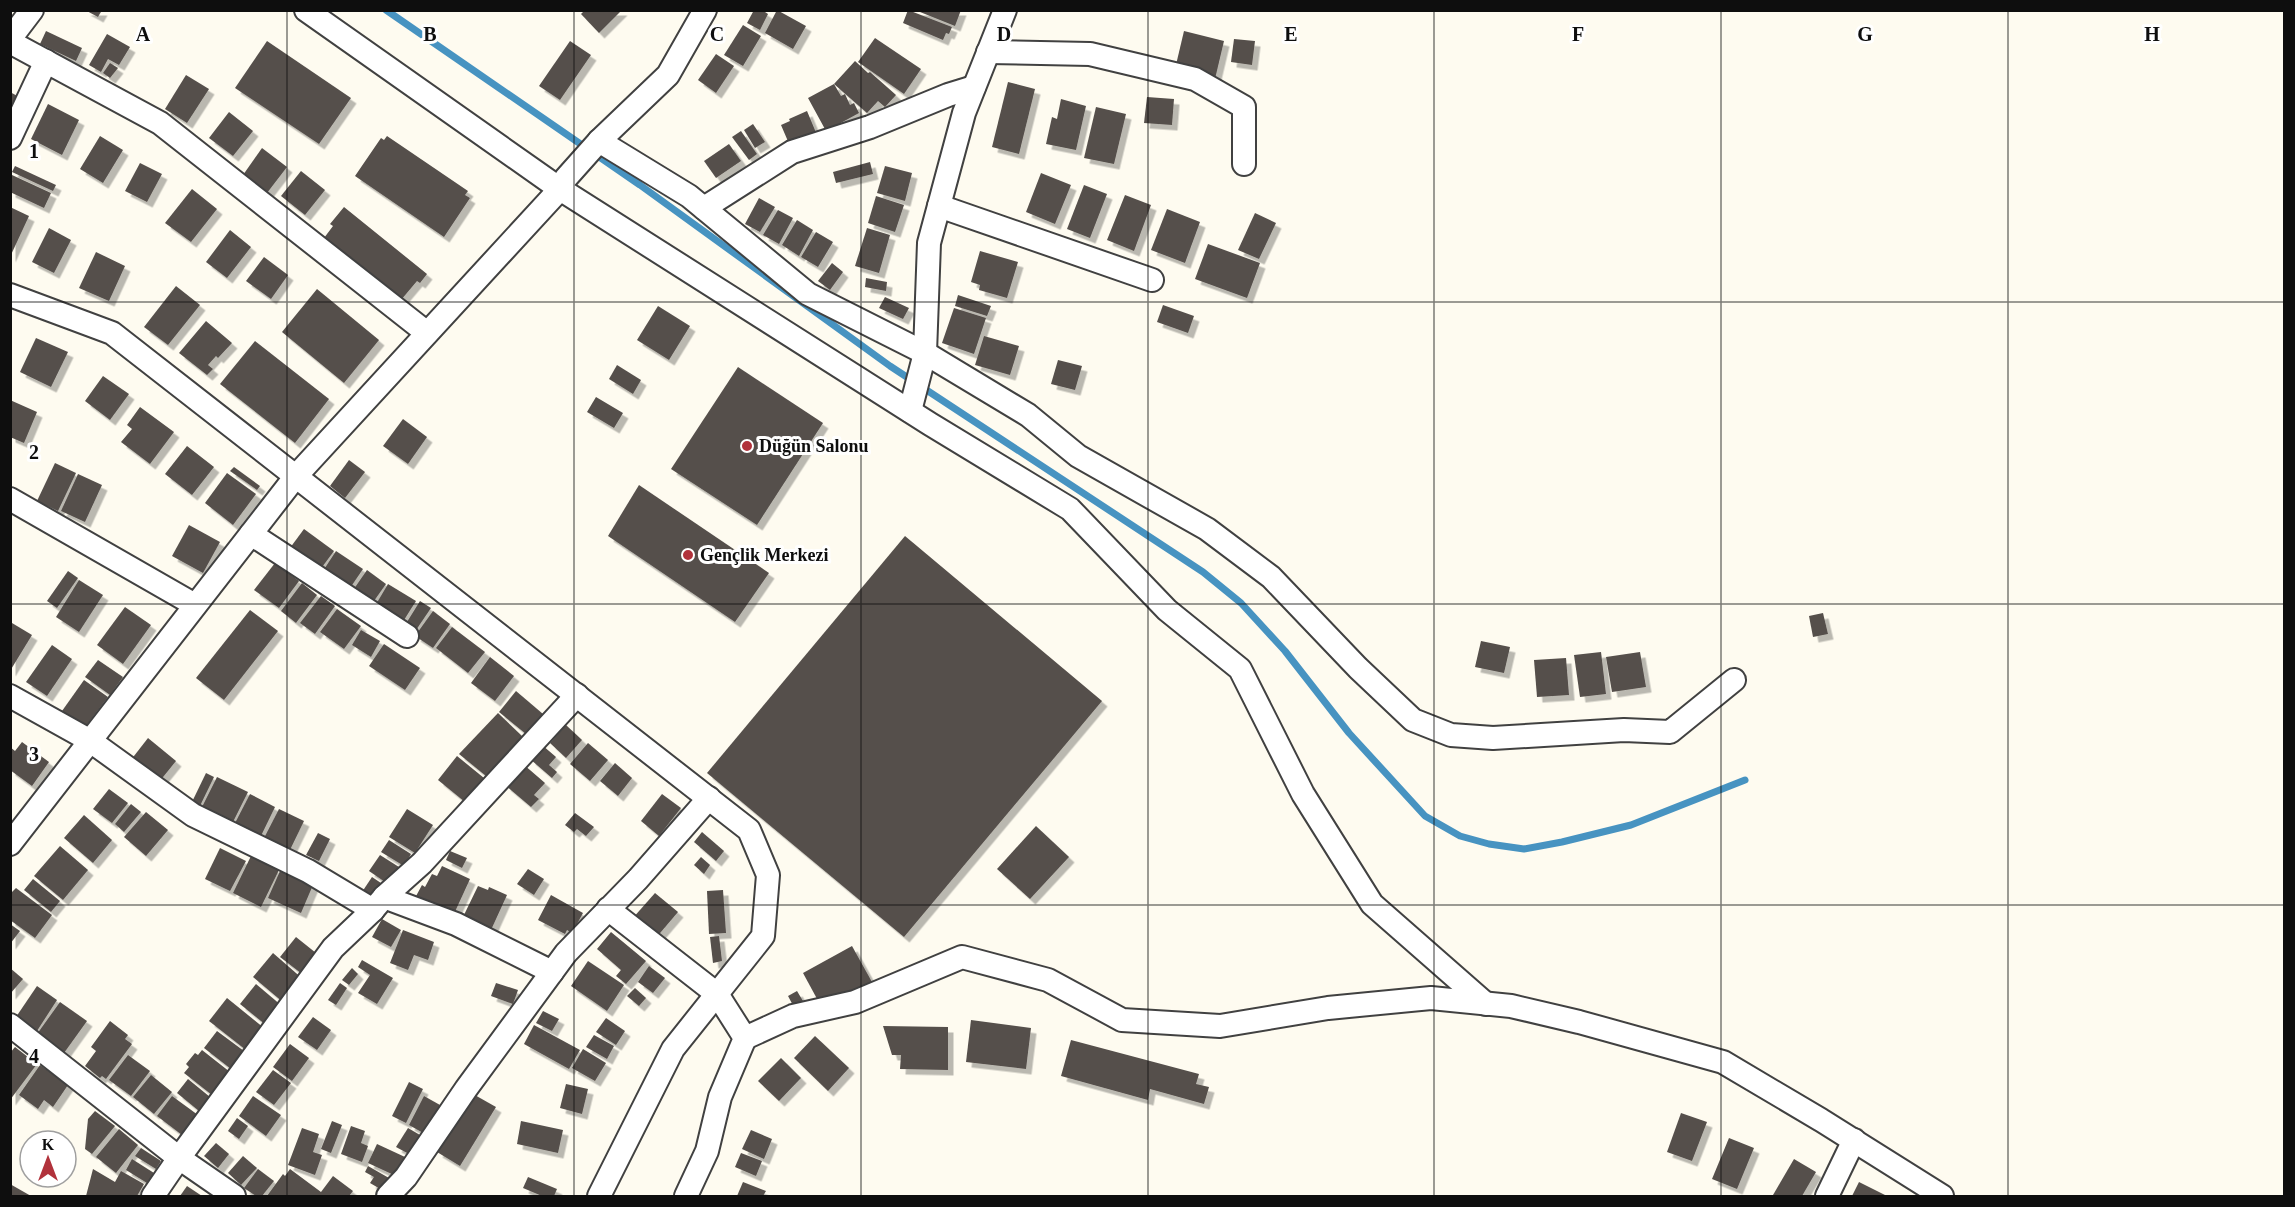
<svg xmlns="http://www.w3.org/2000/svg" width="2295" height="1207" viewBox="0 0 2295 1207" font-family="'Times New Roman',serif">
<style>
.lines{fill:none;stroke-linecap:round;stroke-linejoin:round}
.stream{stroke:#4793c1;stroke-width:7}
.building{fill:#554f4b;filter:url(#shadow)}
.minor-casing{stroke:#414141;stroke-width:26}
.minor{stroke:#fff;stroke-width:22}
.grid{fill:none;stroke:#0e0e0e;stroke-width:1.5;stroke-opacity:0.55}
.poi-dot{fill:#b1323b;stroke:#fff;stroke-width:2}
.labels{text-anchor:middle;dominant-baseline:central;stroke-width:6;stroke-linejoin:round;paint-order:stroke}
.poi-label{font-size:18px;font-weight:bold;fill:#0e0e0e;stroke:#fff;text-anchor:start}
.grid-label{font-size:20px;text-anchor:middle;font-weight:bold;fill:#0e0e0e;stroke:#fff;stroke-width:6;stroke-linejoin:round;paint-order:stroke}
</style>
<defs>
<filter id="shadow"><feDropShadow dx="5.5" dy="5.5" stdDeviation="0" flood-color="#0004"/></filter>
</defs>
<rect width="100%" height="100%" fill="#fefbf0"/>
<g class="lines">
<polyline class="stream" points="386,10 640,185 890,366 1203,572 1241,603 1285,651 1349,733 1425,816 1460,836 1489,844 1524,849 1562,842 1631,825 1745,780"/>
</g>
<g class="building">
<polygon points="85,10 102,10 98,17"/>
<polygon points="585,10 622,10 599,33 581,14"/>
<polygon points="754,10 762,10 768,14 760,30 747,23"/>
<polygon points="777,10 806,26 793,49 765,33"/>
<polygon points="908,10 952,27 949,34 946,33 943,40 903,23"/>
<polygon points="915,10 961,10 955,26"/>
<polygon points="743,25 761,36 743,66 724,55"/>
<polygon points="46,31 82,48 76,61 40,44"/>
<polygon points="1184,31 1224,41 1215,79 1175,69"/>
<polygon points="107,34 130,47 119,65 108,59 101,72 89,65"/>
<polygon points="875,38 921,69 904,94 858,62"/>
<polygon points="1234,39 1255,41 1252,65 1231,62"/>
<polygon points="267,41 351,98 319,144 235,88"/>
<polygon points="570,41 591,55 560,100 539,86"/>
<polygon points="716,54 734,66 716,93 698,80"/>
<polygon points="855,61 868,73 870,72 896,95 885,107 878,101 867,113 834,84"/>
<polygon points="110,63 118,68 110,78 103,73"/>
<polygon points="186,75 209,89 187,123 165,109"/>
<polygon points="1008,82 1035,89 1019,154 992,147"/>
<polygon points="834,84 841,96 845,94 850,105 854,103 859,113 826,131 808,98"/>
<polygon points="10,92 21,98 10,116"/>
<polygon points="1147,97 1174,99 1172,125 1144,123"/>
<polygon points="1061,99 1086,106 1076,150 1046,144 1052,117 1057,119"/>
<polygon points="48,104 79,120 62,155 31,139"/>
<polygon points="1096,107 1126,114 1114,164 1084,158"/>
<polygon points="807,111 817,135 790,146 781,125 790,121 789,119"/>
<polygon points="229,112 253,131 233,156 209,138"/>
<polygon points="753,124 765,142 755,148 744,130"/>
<polygon points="741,131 757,154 749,160 732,137"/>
<polygon points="100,136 123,150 103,183 80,169"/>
<polygon points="387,136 468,191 465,195 470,198 444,237 355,176 381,138 384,140"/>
<polygon points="729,144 741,161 716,178 704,161"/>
<polygon points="262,148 287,167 267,193 243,175"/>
<polygon points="870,162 873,174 836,183 833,172"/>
<polygon points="140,163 162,174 147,202 125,191"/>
<polygon points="15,166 56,185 53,191 12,172"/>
<polygon points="885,166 912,173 905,201 877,193"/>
<polygon points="301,171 325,190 305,215 281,196"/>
<polygon points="1041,173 1071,185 1055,224 1026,212"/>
<polygon points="12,175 51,193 44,208 10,192"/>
<polygon points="1084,185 1107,194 1090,238 1067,229"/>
<polygon points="192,189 217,209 191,242 165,223"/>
<polygon points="1125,195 1151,205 1134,251 1107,240"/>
<polygon points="876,196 904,205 895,232 868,223"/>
<polygon points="759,198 775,207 760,232 745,224"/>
<polygon points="10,207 29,216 10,257"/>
<polygon points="344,207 427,274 420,283 417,281 401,300 324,238 333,226 330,224"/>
<polygon points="1167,209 1200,222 1185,263 1151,250"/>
<polygon points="778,210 793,218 779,244 763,235"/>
<polygon points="1255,213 1276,223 1259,259 1238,250"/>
<polygon points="797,220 813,230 799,256 782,245"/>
<polygon points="49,228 71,240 54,273 32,262"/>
<polygon points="867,228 890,235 879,273 855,266"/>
<polygon points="230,230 251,247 227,278 206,262"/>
<polygon points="816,232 833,242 818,267 801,257"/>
<polygon points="1208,244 1260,263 1247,298 1195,279"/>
<polygon points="980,251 1018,262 1007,298 979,290 980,285 971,282"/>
<polygon points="96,252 125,266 109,301 79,288"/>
<polygon points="264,257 288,275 271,299 246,281"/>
<polygon points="832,263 843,272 830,290 818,281"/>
<polygon points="866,278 887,282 886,291 865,287"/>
<polygon points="176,286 200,305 168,345 144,327"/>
<polygon points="317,289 379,340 344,383 282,332"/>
<polygon points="958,295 991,306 987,316 955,306"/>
<polygon points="885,297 909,308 903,319 879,308"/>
<polygon points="1163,305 1194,316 1188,333 1157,322"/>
<polygon points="658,306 690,326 669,360 637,340"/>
<polygon points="954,308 986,318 974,354 942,343"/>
<polygon points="206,321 232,343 218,358 216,356 208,365 213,369 207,375 179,353"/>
<polygon points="984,336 1019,346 1010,375 975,365"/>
<polygon points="36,338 68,352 51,387 20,372"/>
<polygon points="255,341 329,399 295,443 220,384"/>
<polygon points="1058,360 1082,366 1075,390 1051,384"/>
<polygon points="617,365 641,380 633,394 609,379"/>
<polygon points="738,367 823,423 757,525 671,469"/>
<polygon points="103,376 129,394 110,420 85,401"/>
<polygon points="596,397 623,413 614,428 587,412"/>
<polygon points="10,400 37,412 24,443 10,437"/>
<polygon points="140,407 174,432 150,464 121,442 132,429 127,425"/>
<polygon points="403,419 427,437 408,464 383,446"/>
<polygon points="187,446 214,467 192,495 165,474"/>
<polygon points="349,460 365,472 345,498 330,486"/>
<polygon points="55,463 76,473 58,511 37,501"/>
<polygon points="234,467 260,486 257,490 230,471"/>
<polygon points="227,473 256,494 233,525 205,503"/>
<polygon points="78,474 102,485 85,522 61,511"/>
<polygon points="639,485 769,573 735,622 608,536"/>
<polygon points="189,525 220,542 203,573 172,556"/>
<polygon points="304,529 334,551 317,574 287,552"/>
<polygon points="905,536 1102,701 904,937 707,773"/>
<polygon points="336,551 363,569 346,594 319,577"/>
<polygon points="275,563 299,581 279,608 254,590"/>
<polygon points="367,570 386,584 369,608 349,596"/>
<polygon points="68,571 78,578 57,608 47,601"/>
<polygon points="79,580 103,595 79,632 56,617"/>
<polygon points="302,583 317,595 296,623 281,611"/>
<polygon points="388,584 416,601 399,628 372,611"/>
<polygon points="321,596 335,606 315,634 300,623"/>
<polygon points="420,601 431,608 412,636 402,630"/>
<polygon points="125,607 151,625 123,664 97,645"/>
<polygon points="337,609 361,626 344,649 320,632"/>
<polygon points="250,610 278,631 224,700 196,678"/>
<polygon points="433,611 450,624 433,648 415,636"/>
<polygon points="1823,613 1828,634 1813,637 1809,616"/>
<polygon points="12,623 32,635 10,671 10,626"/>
<polygon points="452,627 485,652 468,673 436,648"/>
<polygon points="361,630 380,641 371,657 352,645"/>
<polygon points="1481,641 1510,647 1504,673 1475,667"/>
<polygon points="384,644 420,668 405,690 369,666"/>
<polygon points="52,645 72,659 47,696 26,682"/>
<polygon points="1601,652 1606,694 1580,697 1574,655"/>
<polygon points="1640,652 1646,687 1612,692 1606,657"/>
<polygon points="490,657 514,676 495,701 471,683"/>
<polygon points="1566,658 1569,695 1537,697 1534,660"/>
<polygon points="98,660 123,677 110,695 85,677"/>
<polygon points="84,680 108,697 85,727 62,711"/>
<polygon points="516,691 543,714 526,734 499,712"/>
<polygon points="498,713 523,737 486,776 459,754"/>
<polygon points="566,725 582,740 566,758 550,743"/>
<polygon points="148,738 176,761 155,787 127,765"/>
<polygon points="22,742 49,762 32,786 10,770 10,747 15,751"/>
<polygon points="588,743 608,760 590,781 570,764"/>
<polygon points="542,745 556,757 549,765 557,772 552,778 530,759"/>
<polygon points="457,756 484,778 465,802 438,780"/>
<polygon points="615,763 632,778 618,796 600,781"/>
<polygon points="523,764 545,783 534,795 539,799 531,807 505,785"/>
<polygon points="206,773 214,777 199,808 191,804"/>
<polygon points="217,777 248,792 231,826 200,811"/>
<polygon points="109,789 128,803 112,823 93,809"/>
<polygon points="250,794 275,807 260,838 234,825"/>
<polygon points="662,794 681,808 659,836 641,821"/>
<polygon points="131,804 141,812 124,832 115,824"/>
<polygon points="279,809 304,821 289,852 263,840"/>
<polygon points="407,809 433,825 415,853 389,837"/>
<polygon points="146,812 168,830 146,856 124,837"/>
<polygon points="575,813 594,827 586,836 577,829 574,832 565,825"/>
<polygon points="84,815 112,840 93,863 64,838"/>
<polygon points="1036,826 1069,857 1030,899 997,869"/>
<polygon points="702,832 724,851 716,861 694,842"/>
<polygon points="318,833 330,839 319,861 306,855"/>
<polygon points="389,840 411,854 404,866 381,852"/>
<polygon points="60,846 88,870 63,900 34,876"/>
<polygon points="220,848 246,861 230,891 205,879"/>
<polygon points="450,851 467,858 462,868 446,860"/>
<polygon points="380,855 399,867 388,884 369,871"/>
<polygon points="251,856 279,870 261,907 233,893"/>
<polygon points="701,857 710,865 704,874 694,865"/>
<polygon points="442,866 470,879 453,916 415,898 422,885 425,887 432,874 437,876"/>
<polygon points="528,869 544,879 534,895 517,884"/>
<polygon points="280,871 313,885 301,913 268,898"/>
<polygon points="372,877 384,885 372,903 360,895"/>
<polygon points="33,879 60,901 51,912 24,890"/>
<polygon points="478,886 488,890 489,887 507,895 491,930 463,917"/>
<polygon points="16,888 52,915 35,938 10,920 10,894"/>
<polygon points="723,890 726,933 709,934 707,891"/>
<polygon points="655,893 678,912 655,939 632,919"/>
<polygon points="551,895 583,913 572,933 567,930 565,934 538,920"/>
<polygon points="382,919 401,930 391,947 372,937"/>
<polygon points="10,924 20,931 10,944"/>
<polygon points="403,930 434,942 428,960 414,955 408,970 390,963"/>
<polygon points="611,932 646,961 626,984 616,976 621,970 597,949"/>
<polygon points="719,936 722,961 713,963 710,937"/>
<polygon points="296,937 321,957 306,977 280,957"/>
<polygon points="852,946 872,982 822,1008 803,973"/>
<polygon points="273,953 304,980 284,1003 253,977"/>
<polygon points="362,960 393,978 377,1004 358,993 370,975 358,967"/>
<polygon points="588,961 624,985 607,1011 571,986"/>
<polygon points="649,966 665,978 653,993 638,982"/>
<polygon points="10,968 23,979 10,994"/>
<polygon points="352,968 358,974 349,985 342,980"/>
<polygon points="340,983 347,988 336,1005 328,1000"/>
<polygon points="496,983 518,990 513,1004 491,996"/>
<polygon points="256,984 282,1006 266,1025 240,1004"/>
<polygon points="37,986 57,1000 37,1031 16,1017"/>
<polygon points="635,988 646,998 639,1006 627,996"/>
<polygon points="797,991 806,1006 796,1011 788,996"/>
<polygon points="227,998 264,1028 246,1050 209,1021"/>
<polygon points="60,1002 87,1021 64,1053 37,1034"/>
<polygon points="543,1011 559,1019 552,1031 536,1023"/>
<polygon points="313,1017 331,1030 317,1050 298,1037"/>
<polygon points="606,1018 625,1031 616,1045 596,1032"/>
<polygon points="971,1020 1031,1028 1026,1069 966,1062"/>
<polygon points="110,1021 128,1035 125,1039 132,1044 106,1079 102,1076 100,1078 85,1066 96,1051 91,1047"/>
<polygon points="534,1025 580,1050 569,1069 524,1044"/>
<polygon points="883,1026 948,1027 948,1070 900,1069 901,1055 892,1055"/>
<polygon points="217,1031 244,1051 231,1069 204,1048"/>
<polygon points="594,1035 614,1046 607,1059 586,1047"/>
<polygon points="815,1036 849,1068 828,1091 794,1058"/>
<polygon points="1071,1040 1199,1074 1196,1084 1209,1087 1204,1104 1150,1089 1148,1100 1061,1076"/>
<polygon points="290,1044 309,1058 292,1081 273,1067"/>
<polygon points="15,1047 37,1064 10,1100 10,1053"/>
<polygon points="583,1049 606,1063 595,1081 572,1068"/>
<polygon points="202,1050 230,1072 212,1095 184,1073 189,1067 186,1064 195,1053 198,1055"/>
<polygon points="128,1055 150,1071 131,1096 109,1080"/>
<polygon points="781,1058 801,1078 779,1101 758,1081"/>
<polygon points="40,1065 68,1085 53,1107 44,1100 38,1109 19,1095"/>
<polygon points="273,1070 291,1083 274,1105 256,1092"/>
<polygon points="151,1075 172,1092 154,1114 133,1097"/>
<polygon points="188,1079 210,1097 199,1111 177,1093"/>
<polygon points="409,1082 423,1089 406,1123 392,1116"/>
<polygon points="566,1084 588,1089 582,1114 560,1108"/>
<polygon points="473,1094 496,1107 460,1166 437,1152"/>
<polygon points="172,1096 198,1115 182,1135 157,1116"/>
<polygon points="253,1096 281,1115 266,1136 239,1116"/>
<polygon points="424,1096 440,1105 425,1134 409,1125"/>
<polygon points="95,1111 115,1126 92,1154 85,1149 88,1119"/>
<polygon points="1681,1113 1707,1122 1692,1161 1667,1152"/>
<polygon points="237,1118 248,1126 239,1139 228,1131"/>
<polygon points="332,1121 342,1125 331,1153 321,1149"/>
<polygon points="521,1121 563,1130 558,1153 517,1144"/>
<polygon points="351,1126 365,1131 361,1143 368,1146 362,1162 341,1154"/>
<polygon points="302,1128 319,1134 313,1152 322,1155 315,1175 288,1165"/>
<polygon points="408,1128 420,1135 409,1154 396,1147"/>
<polygon points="119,1129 138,1145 116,1173 96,1157"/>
<polygon points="751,1130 772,1139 764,1159 742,1149"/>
<polygon points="48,1132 62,1139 61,1141 44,1139"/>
<polygon points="1729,1138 1754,1148 1737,1189 1712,1179"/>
<polygon points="216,1143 229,1154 218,1168 204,1156"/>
<polygon points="377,1144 405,1157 396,1176 368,1163"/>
<polygon points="141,1148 161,1161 156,1169 135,1156"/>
<polygon points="741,1153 762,1161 756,1176 735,1167"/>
<polygon points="243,1156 257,1168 241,1185 228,1173"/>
<polygon points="132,1159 154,1173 147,1183 126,1170"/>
<polygon points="1794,1159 1816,1172 1802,1196 1776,1196 1773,1195"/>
<polygon points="368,1166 389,1178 382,1190 370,1183 374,1177 365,1172"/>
<polygon points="93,1169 115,1182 121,1171 144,1184 137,1196 86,1196"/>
<polygon points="258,1169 274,1181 262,1196 256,1196 244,1188"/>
<polygon points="290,1169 321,1192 333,1176 353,1191 349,1196 267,1196 283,1174 285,1176"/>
<polygon points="528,1177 557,1189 554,1196 542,1196 523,1188"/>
<polygon points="743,1182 766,1191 763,1196 737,1196"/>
<polygon points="1859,1182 1887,1196 1852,1196"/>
<polygon points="10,1184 31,1196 10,1196"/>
<polygon points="187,1186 202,1196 180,1196"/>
</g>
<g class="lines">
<defs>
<g id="minor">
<polyline points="306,10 560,189 930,424 1070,509 1167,610 1240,669 1303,794 1372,904 1486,1004"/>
<polyline points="10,39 32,10"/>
<polyline points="10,42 160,123 427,333"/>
<polyline points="988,52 1090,54 1195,79 1244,107 1244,164"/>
<polyline points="10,138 46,61"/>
<polyline points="599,141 689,196 808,294 925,353 1028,415 1078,456 1207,529 1271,577 1358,668 1413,720 1451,735 1493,738 1624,730 1670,732 1734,680"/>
<polyline points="939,206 1152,280"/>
<polyline points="704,208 792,152 870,127 948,95 974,87"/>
<polyline points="10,295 112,333 749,830 768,875 763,936 673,1049 599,1196"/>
<polyline points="910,411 925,353 929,243 964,113 1005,10"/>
<polyline points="10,499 195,605"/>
<polyline points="251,534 407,636"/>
<polyline points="10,696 89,740 193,815 308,871 373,910"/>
<polyline points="10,844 296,476 560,189 566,178 599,141 668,75 705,10"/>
<polyline points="384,897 456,924 552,972"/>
<polyline points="608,909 717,994 745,1038 720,1097 707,1151 686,1196"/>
<polyline points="10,1025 179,1158 234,1196"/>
<polyline points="745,1038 793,1016 855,1002 962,957 1048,980 1122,1020 1220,1026 1328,1008 1431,998 1511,1006 1579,1022 1723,1062 1821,1120 1942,1196"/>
<polyline points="153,1196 179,1158 333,948 373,910 384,897 422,863 577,695"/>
<polyline points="388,1196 406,1177 466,1089 566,953 638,879 709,798"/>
<polyline points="1827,1196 1854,1140"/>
</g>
</defs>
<use href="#minor" class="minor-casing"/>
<use href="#minor" class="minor"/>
</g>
<path class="grid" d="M287 10V1196M574 10V1196M861 10V1196M1148 10V1196M1434 10V1196M1721 10V1196M2008 10V1196M10 302H2284M10 604H2284M10 905H2284"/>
<g class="poi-dot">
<circle cx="747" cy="446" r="6"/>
<circle cx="688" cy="555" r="6"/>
</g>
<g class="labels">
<g class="poi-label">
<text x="759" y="446">Düğün Salonu</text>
<text x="700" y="555">Gençlik Merkezi</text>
</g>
</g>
<g class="grid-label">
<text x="143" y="41">A</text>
<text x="430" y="41">B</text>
<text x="717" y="41">C</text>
<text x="1004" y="41">D</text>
<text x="1291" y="41">E</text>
<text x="1578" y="41">F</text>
<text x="1865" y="41">G</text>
<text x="2152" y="41">H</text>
<text x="34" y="158">1</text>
<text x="34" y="459">2</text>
<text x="34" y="761">3</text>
<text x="34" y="1063">4</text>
</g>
<rect width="2295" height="1207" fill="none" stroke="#0e0e0e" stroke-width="24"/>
<g transform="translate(48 1159)"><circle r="28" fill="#ffffff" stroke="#9f9f9f" stroke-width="1.5"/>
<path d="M0-4.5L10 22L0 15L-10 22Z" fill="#b1323b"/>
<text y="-9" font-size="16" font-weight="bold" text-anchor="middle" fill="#0e0e0e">K</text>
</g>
</svg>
